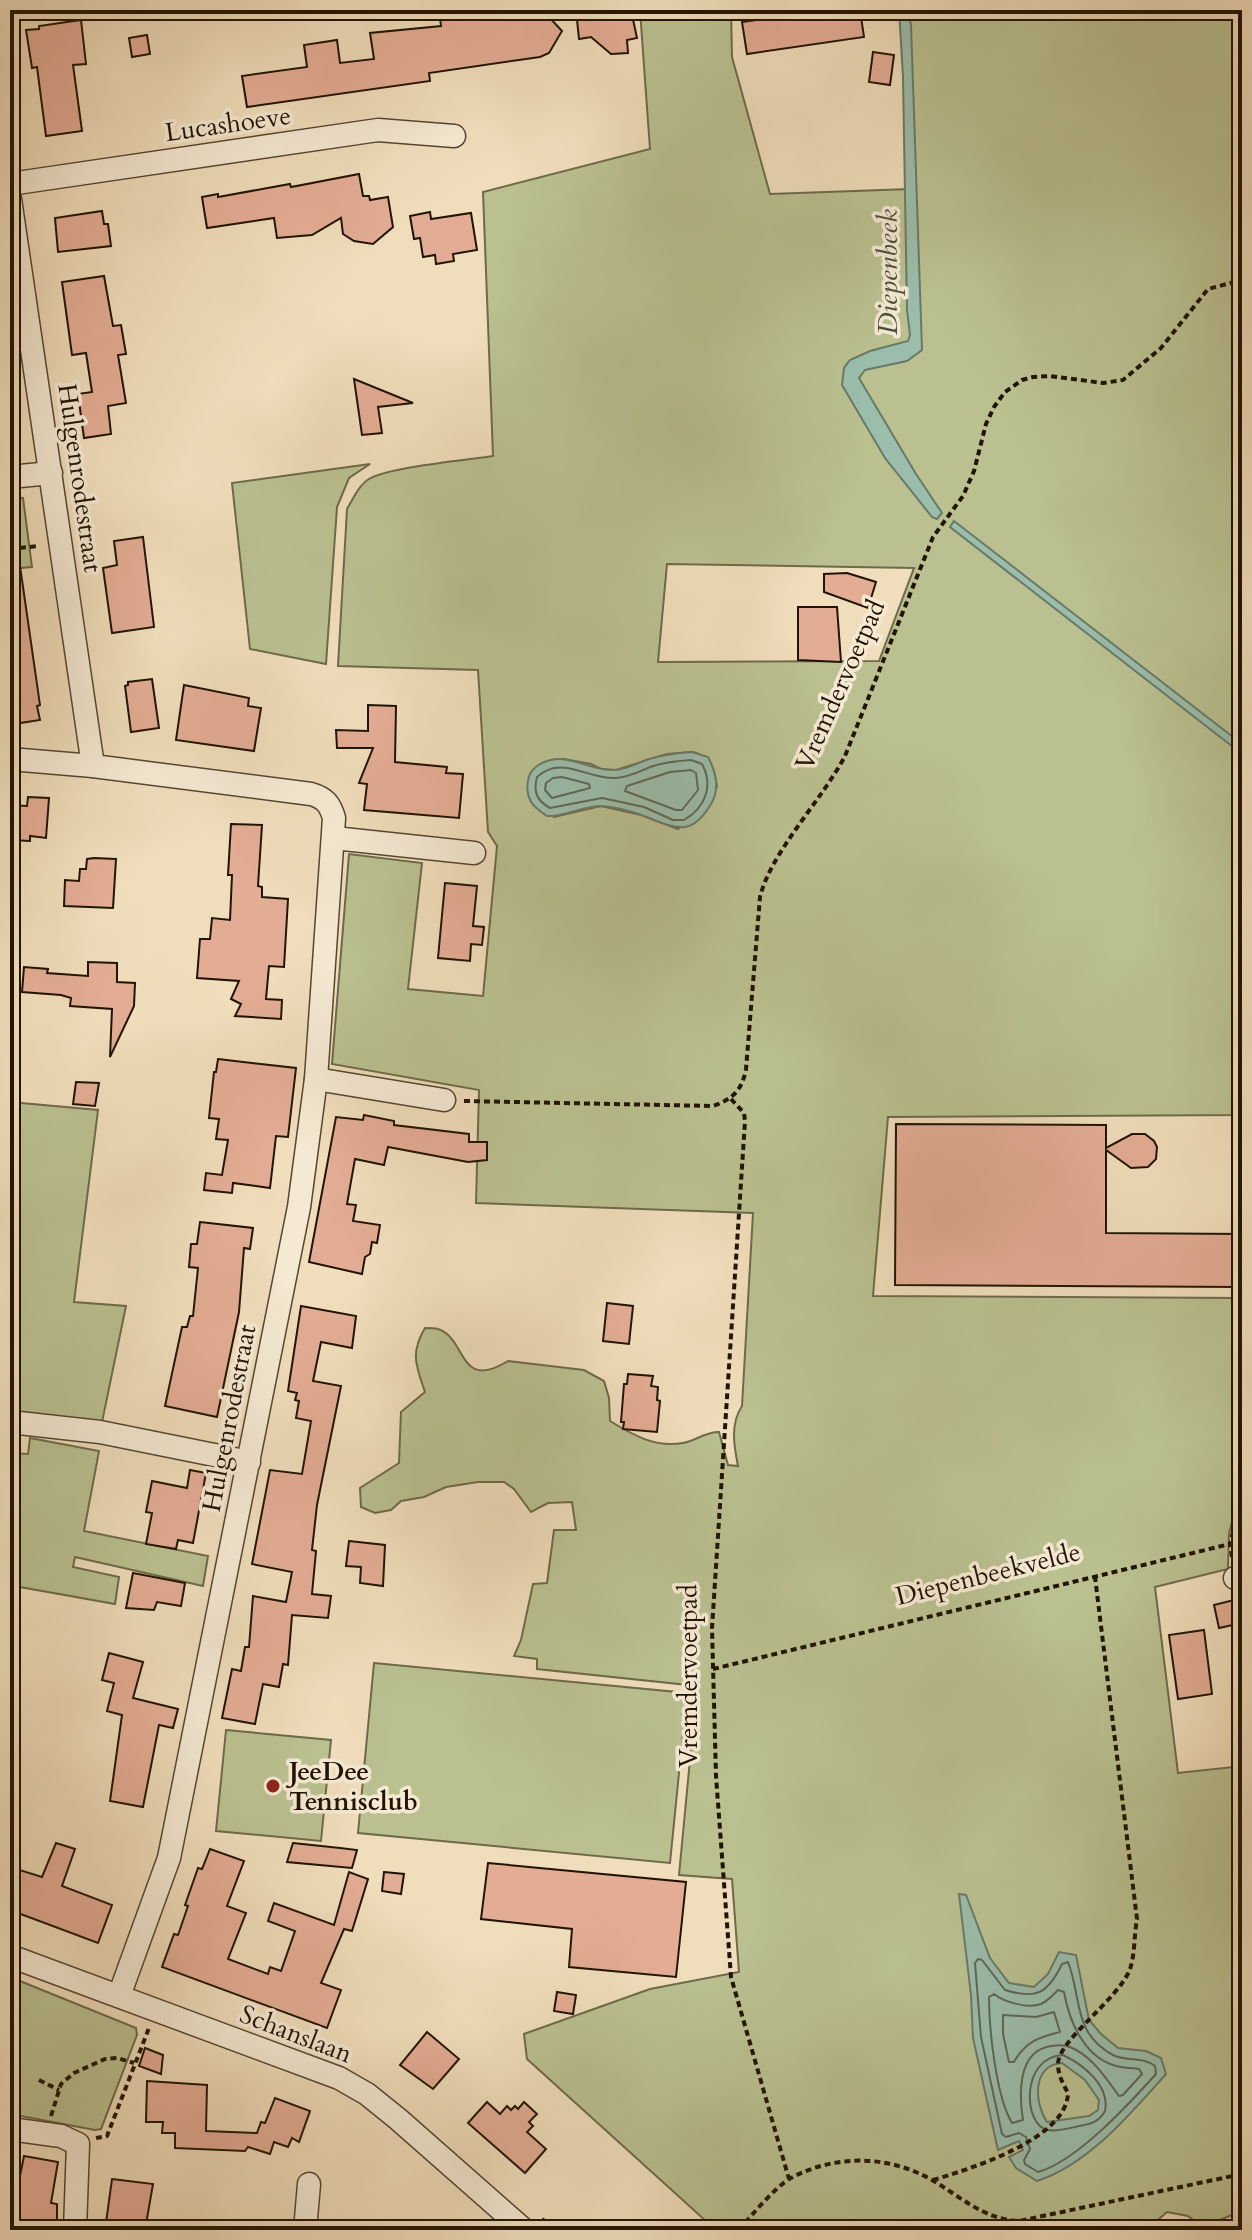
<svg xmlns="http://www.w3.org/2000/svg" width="1252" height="2240" viewBox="0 0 1252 2240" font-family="Cardo,serif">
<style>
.green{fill:#bac090;stroke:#6e6a4a;stroke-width:2;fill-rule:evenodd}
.water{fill:#9bbdab;stroke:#6a7968;stroke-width:2;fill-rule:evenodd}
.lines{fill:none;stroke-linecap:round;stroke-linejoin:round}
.shore{stroke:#5e6858;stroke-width:2}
.building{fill:#e3ac94;stroke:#211404;stroke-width:2}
.minor-casing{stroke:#554632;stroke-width:25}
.path{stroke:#211404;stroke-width:4;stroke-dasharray:6 4;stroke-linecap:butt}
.minor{stroke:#f5e9d3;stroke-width:22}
.poi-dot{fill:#8f2418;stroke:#f5e9d3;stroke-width:3}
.labels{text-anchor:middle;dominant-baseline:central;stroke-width:7;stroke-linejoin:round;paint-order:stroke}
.street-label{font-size:26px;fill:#211404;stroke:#f5e9d3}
.poi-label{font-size:26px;font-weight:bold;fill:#211404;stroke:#f5e9d3;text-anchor:start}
.water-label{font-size:28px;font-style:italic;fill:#4c4f3e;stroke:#f5e9d3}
</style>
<rect width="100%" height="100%" fill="#f0ddbb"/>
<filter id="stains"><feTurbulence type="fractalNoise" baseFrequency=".0025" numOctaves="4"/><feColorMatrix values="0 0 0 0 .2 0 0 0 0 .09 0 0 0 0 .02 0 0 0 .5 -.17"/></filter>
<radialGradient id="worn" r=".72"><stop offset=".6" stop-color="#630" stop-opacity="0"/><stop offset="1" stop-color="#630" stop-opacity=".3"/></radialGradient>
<g class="green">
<path d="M640 10H731L732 57 770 194 910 189 905 10H1242V1115L888 1117 873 1296 1242 1298V1481L1229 1534 1228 1569 1155 1587 1178 1773 1242 1766V2211L1202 2227 1188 2216 1167 2212 1146 2230H998L1014 2225H996L995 2230H718L707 2222 527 2059 524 2034 650 1989 739 1972 732 1879 679 1875 697 1686 537 1669V1659L514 1656 521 1640 533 1584 547 1583 554 1530H576L572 1502 548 1503 531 1512 514 1489 504 1482H478L446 1487 424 1497 401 1501 391 1510 375 1513 361 1507 360 1488 399 1463 401 1412 425 1392C416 1366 410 1353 425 1328 429 1328 434 1328 438 1329 467 1338 458 1392 508 1361L584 1370 604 1381 609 1398 610 1421C633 1435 655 1448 683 1443 696 1441 704 1432 719 1432L728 1465 738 1466C734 1446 730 1424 742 1406L753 1213 476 1203 479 1090 332 1064 349 854 422 863 408 989 483 996 497 846 488 832 478 670 338 666 347 509C353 499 359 485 369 479 389 467 466 460 493 456L483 192 650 149ZM667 564 914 568 879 661 658 662ZM692 752C710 755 715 770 717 787L678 829 641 815 601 806 554 817 563 759 591 764 601 769 616 770 667 754Z"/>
<polygon points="370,464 349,478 337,507 326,664 250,649 232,483"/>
<polygon points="23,498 32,567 10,569 10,500"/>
<polygon points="10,1102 98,1110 74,1302 126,1306 100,1432 10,1422"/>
<polygon points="30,1438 99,1451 84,1531 208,1556 203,1586 75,1557 73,1567 119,1577 115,1604 20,1587 10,1570 10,1474 13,1453 28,1454"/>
<polygon points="374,1663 687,1693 670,1863 358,1833"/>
<polygon points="226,1730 331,1740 321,1841 216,1831"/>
<polygon points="10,1977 136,2028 137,2035 101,2129 95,2130 10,2114"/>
</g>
<g class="water">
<polygon points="899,10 908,10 911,25 922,350 907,361 865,370 859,378 916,474 942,513 937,519 932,517 885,458 842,385 844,368 850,360 870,351 908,341 910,335 907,310 903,77"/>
<polygon points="954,521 1242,744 1242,754 950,527"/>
<path d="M692 752 708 757C716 772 720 789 711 804 692 836 678 829 649 818 636 812 616 807 601 806 583 806 565 817 547 816 533 807 525 799 528 781 529 774 531 771 537 766 564 748 587 771 614 770 627 770 637 763 649 759 663 755 677 753 692 752Z"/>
<path d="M959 1894 966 1895 990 1958 1009 1983 1034 1987 1048 1974 1059 1952 1076 1955 1089 2020 1101 2034 1118 2048 1146 2051 1161 2058 1166 2074C1130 2114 1089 2164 1037 2181L1016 2168 1009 2157 1023 2150 1019 2141 998 2150 973 2038 971 1995ZM1062 2063 1085 2080 1099 2100 1098 2110 1089 2116 1047 2122C1034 2103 1032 2065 1062 2063Z"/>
</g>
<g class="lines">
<g class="shore">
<path d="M691 760 702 764C714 786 705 808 684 820H673L644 807 602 798 550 808C537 801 533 792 537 777 562 754 588 780 616 778 630 777 640 771 653 766 665 762 678 761 691 760Z"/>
<polygon points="691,770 696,773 698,790 682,810 676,810 625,791 627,786 670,772"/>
<polygon points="562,777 589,784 590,788 552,798 545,790 546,783 553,778"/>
<path d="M978 1959 982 1960 1005 1990C1037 2000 1048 1993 1062 1964L1068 1962C1082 1997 1072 2033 1113 2055 1127 2062 1142 2056 1155 2066L1156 2074C1129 2104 1077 2161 1038 2172L1025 2164 1024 2160 1030 2149 1026 2137 1019 2133 1006 2137 1002 2134 981 2037 975 1963Z"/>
<path d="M1058 1990 1064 1992C1069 2020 1083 2055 1113 2065 1121 2068 1131 2068 1139 2069L1142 2074 1123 2095 1119 2096C1105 2077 1092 2056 1070 2047 1064 2044 1057 2045 1051 2046 1017 2051 1019 2095 1023 2120L1012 2123C996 2097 989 2028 989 1997L994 1994C1004 2002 1028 2009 1041 2004 1048 2001 1053 1995 1058 1990Z"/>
<path d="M1054 2012 1060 2032C1039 2037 1025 2042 1014 2062H1009L1003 2034V2015L1036 2017Z"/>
<path d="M1063 2055C1084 2065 1110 2086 1105 2111 1099 2122 1091 2124 1079 2126 1069 2128 1058 2132 1048 2130 1023 2126 1020 2057 1063 2055Z"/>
</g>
</g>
<g class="building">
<polygon points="576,10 631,10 637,38 627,40 628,53 611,54 591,37 579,39"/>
<polygon points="828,10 860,10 864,37 747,54 742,22"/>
<polygon points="538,12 549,17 562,31 549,53 540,57 429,73 430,81 247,107 242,76 307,67 304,45 337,40 340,63 374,59 370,33 441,26 440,18 465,14 480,13 489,17"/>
<polygon points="81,20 86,64 73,65 82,131 46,136 37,67 32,68 26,30 39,29 39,26"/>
<polygon points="147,35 150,54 132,57 129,38"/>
<polygon points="873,52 894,55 890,85 869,82"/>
<polygon points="359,174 363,196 369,196 370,200 388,197 393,227 373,244 354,241 343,234 341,218 312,235 277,238 274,218 207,228 202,197 218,194 218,197 290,184 291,187"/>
<polygon points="102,211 104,224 108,224 111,246 58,252 55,218"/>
<polygon points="430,212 431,219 471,213 477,250 453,254 454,261 436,264 435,255 423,257 420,238 414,239 410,216"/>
<polygon points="104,276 113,326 121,325 126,354 118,355 126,403 108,406 111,434 84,438 78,394 92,392 86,353 72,355 62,282"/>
<polygon points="354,379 413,403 378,407 382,433 362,435"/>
<polygon points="143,537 154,627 112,633 103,568 117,565 114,541"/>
<polygon points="10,566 20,566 40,705 37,706 40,720 20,723 19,717 10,718"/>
<polygon points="847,573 876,582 868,608 824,592 824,574"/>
<polygon points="798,607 837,607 841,662 798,660"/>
<polygon points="152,679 159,728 131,732 125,686 128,685 128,682"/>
<polygon points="184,685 249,698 248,706 261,708 254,751 176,740"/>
<polygon points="368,705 396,706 395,762 447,767 446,773 463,774 459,818 364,810 367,784 359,783 373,748 337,748 336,730 368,731"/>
<polygon points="28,797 49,798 46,838 30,836 30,841 10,840 10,805 27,806"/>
<polygon points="231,824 262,825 258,886 262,887 262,897 288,899 284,967 269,966 266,999 282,1000 281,1019 235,1016 241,1004 231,999 239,981 197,978 200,939 210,939 212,918 230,920 232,875 228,875"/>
<polygon points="94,858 116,859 113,908 64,906 65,880 79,881 80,869 86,869 87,859"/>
<polygon points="445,883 477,886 473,926 484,927 482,945 471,944 470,961 438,958"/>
<polygon points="88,962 117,963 117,982 135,983 134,1006 110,1057 112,1009 70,1006 71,998 61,995 22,992 24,967 48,969 47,973 88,976"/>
<polygon points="218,1059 296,1068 288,1137 276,1136 270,1188 233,1183 232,1193 204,1190 206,1173 222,1175 228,1140 216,1139 219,1119 209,1118 214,1072 216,1072"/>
<polygon points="76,1082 99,1083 95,1106 73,1104"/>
<polygon points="364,1115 394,1121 394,1125 469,1134 469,1142 487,1142 487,1160 468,1162 388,1147 384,1165 355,1159 347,1204 356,1205 353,1221 380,1225 377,1243 372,1242 370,1254 365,1257 362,1274 309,1262 336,1117 363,1120"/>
<polygon points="896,1124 1106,1125 1106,1148 1132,1134 1145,1134 1154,1141 1157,1147 1156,1159 1148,1167 1131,1168 1106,1150 1106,1233 1242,1234 1242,1287 895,1285"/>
<polygon points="200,1222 253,1228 250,1249 244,1248 239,1312 217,1417 165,1406 182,1327 187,1327 190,1316 193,1316 198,1268 189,1267 191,1244 197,1244"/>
<polygon points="607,1303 633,1306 629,1344 603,1341"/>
<polygon points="301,1306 356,1316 352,1348 321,1342 313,1381 341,1386 317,1505 312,1550 316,1551 312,1594 331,1596 328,1618 292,1615 288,1665 283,1664 279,1687 263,1684 255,1724 222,1718 232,1669 241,1671 245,1647 249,1647 253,1596 286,1602 292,1572 252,1564 270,1470 302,1474 311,1421 296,1418 299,1401 295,1400 297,1393 288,1391"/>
<polygon points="628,1374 653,1376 651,1386 658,1387 657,1400 660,1401 657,1432 623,1429 624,1422 621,1422 624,1384 627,1384"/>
<polygon points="190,1470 206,1473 193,1543 178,1540 176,1549 146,1544 152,1513 146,1512 152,1481 187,1488"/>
<polygon points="349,1541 385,1545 383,1586 360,1583 361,1567 346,1566"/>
<polygon points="133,1573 185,1583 181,1606 157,1602 154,1610 126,1608"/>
<polygon points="1242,1598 1242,1623 1219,1628 1214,1605"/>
<polygon points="1204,1630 1212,1694 1178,1699 1169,1635"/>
<polygon points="109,1653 143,1662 133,1698 178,1709 173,1728 159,1725 143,1807 110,1801 122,1715 107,1711 114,1683 102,1680"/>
<polygon points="56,1843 75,1849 62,1886 112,1905 98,1943 10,1910 10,1867 42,1877"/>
<polygon points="293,1843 340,1848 357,1850 352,1868 287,1862"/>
<polygon points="210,1849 244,1861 227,1906 246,1913 228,1959 268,1974 270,1967 281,1971 295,1931 268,1921 274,1903 334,1925 349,1872 368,1879 352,1931 344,1929 321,1983 341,1990 327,2028 162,1967 174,1934 178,1935 188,1906 185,1905 198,1868 202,1869"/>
<polygon points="488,1863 686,1882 676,1977 569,1967 572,1929 481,1919"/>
<polygon points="384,1872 404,1874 401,1894 382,1891"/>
<polygon points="557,1992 576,1995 573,2014 554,2011"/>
<polygon points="427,2032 459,2059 433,2089 400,2065"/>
<polygon points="145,2048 163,2055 161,2074 139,2066"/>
<polygon points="147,2081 207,2085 206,2131 257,2133 261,2122 265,2123 275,2098 310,2111 299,2142 292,2138 288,2147 274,2142 270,2154 248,2147 245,2151 175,2148 175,2133 162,2133 163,2122 146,2122"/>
<polygon points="487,2102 500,2114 507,2106 511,2110 515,2106 518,2109 524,2102 537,2114 529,2122 533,2126 527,2132 546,2149 525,2173 468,2123"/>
<polygon points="24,2156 58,2162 51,2203 57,2204 57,2230 10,2230 10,2180 19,2181"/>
<polygon points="112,2179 153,2184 145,2230 105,2230"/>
</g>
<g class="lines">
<defs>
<g id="minor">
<polyline points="10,184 378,130 454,136"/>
<path d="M10 199 93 766 311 794C325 798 330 804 334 818L316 1079 299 1207 169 1858 119 1996"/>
<polyline points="10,477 51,473"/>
<polyline points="10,759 93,766"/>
<polyline points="334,838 474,853"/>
<polyline points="316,1079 444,1100"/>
<polyline points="10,1422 100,1432 249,1462"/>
<polyline points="1235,1578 1242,1578"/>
<polyline points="10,1956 339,2078 367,2094 398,2119 524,2230"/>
<polyline points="10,2129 61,2136 78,2144 75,2230"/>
<polyline points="305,2230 309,2184"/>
</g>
</defs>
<use href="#minor" class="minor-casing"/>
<g class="path">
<polyline points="10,549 39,546"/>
<polyline points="731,1099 744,1113 745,1121 712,1628 716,1776 731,1977 789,2179"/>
<path d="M464 1101 713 1106C733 1099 742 1090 746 1069L760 897C771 852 822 800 845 756L933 537 963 496 974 471 986 424 994 407 1005 392 1022 380 1033 377 1050 376 1103 383 1123 380 1161 348 1208 289 1242 280"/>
<polyline points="1232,1557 1230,1544 1242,1497"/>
<polyline points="713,1669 1230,1544"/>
<polyline points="39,2080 59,2090"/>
<polyline points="51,2116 61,2084 74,2073 105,2059 117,2058 134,2063"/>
<polyline points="96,2138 107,2136 149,2028"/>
<path d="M933 2180C970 2169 1067 2139 1068 2093 1063 2084 1058 2075 1058 2064 1058 2040 1119 1999 1130 1969 1135 1955 1134 1935 1137 1919L1095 1577"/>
<polyline points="542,2219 555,2230"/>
<path d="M739 2230C751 2216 775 2187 791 2178 836 2154 888 2155 932 2180 961 2197 983 2219 1019 2221L1242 2174"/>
</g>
<use href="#minor" class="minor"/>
</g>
<circle class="poi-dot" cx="273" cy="1786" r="8"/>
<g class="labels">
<g class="street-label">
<text transform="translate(228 124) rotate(-8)">Lucashoeve</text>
<text transform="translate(80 478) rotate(82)">Hulgenrodestraat</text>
<text transform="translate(840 685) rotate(-66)">Vremdervoetpad</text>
<text transform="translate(229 1418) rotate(-79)">Hulgenrodestraat</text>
<text transform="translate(988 1574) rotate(-14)">Diepenbeekvelde</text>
<text transform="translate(688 1676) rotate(-90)">Vremdervoetpad</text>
<text transform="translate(296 2034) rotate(21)">Schanslaan</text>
</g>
<g class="poi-label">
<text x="289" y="1771">JeeDee<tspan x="289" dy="30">Tennisclub</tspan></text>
</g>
<g class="water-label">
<text transform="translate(888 272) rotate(-90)">Diepenbeek</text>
</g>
</g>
<rect width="1252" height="2240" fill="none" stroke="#f0ddbb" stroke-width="40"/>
<rect x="12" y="12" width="1228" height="2216" fill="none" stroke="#211404" stroke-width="4"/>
<rect x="20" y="20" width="1212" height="2200" fill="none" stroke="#211404" stroke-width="2"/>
<rect width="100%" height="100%" filter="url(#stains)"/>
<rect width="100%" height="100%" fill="url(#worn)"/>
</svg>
